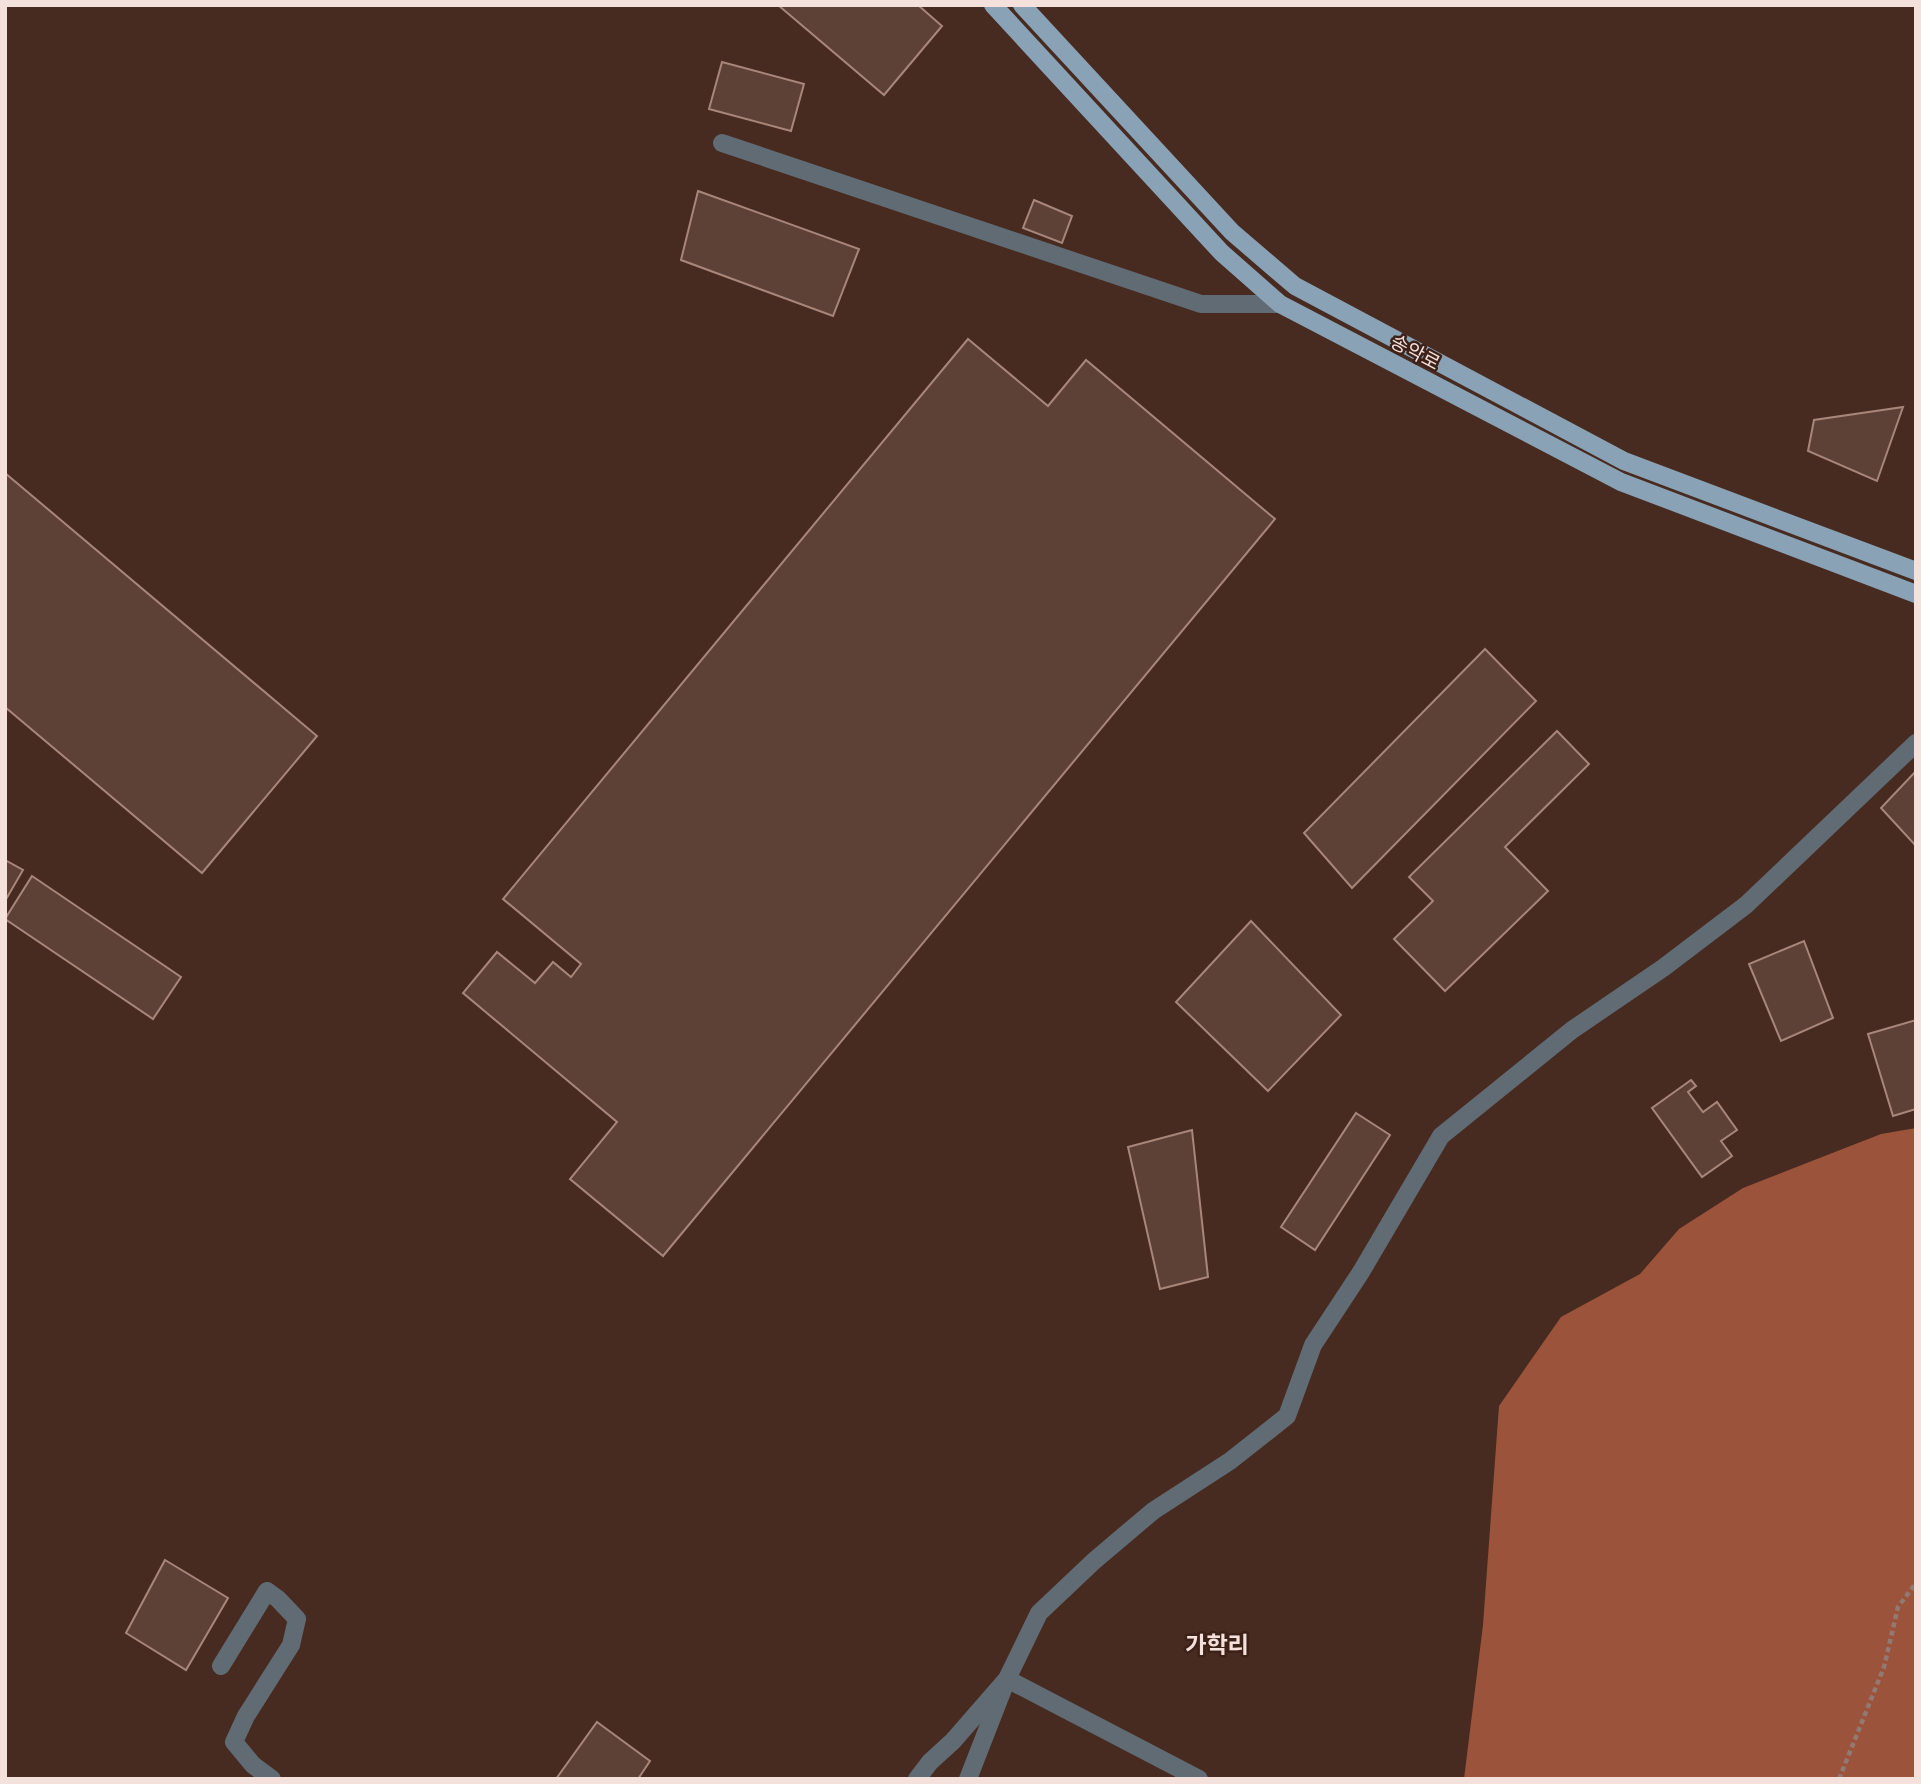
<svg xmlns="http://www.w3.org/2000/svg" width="1921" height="1784" viewBox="0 0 1921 1784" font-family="'Playfair Display','Noto Sans KR',serif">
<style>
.forest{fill:#9b543b}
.building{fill:#5e4136;stroke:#a8867a;stroke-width:2}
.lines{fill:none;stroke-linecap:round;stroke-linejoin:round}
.path{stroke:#927a72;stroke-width:4.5;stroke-dasharray:5 3.5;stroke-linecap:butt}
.minor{stroke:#606b74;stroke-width:18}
.major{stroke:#8aa2b5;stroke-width:18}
.labels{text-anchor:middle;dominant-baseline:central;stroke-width:5;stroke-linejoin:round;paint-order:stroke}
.street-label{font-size:19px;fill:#f4e1db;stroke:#3c2118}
.quarter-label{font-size:23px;font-weight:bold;fill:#f4e1db;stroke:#3c2118}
</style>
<rect width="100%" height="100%" fill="#472b21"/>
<polygon class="forest" points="1916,1128 1916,1779 1464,1779 1483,1625 1499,1406 1561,1317 1640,1274 1679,1229 1743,1188 1881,1134"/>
<g class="building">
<polygon points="778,5 918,5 942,26 884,95"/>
<polygon points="722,62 804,84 791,131 709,109"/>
<polygon points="698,191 859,249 833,316 681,260"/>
<polygon points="1034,200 1072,216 1062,243 1023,228"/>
<polygon points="968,339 1048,406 1086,360 1275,519 663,1256 570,1179 617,1122 463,993 497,952 535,983 553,962 571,977 581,964 503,899"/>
<polygon points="1903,407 1877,481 1808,451 1814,420"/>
<polygon points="5,473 317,736 202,873 5,707"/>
<polygon points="1485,649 1536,701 1352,888 1304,833"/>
<polygon points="1557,731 1589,764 1505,847 1548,891 1445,991 1394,939 1433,901 1409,877"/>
<polygon points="1916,771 1916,846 1881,808"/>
<polygon points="5,860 23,870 5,901"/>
<polygon points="32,876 181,977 153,1019 5,919"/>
<polygon points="1251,921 1341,1015 1268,1091 1176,1002"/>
<polygon points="1804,941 1833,1018 1781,1041 1749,964"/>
<polygon points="1916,1020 1916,1109 1893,1116 1868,1034"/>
<polygon points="1691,1080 1696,1086 1688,1092 1703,1112 1717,1102 1737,1130 1721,1141 1732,1156 1702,1177 1652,1108"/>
<polygon points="1356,1113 1390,1135 1315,1250 1281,1227"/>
<polygon points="1192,1130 1208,1277 1160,1289 1128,1147"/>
<polygon points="165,1560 228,1598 186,1670 126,1633"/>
<polygon points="597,1722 650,1761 638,1779 556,1779"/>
</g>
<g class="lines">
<polyline class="path" points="1839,1779 1884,1667 1898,1607 1916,1583"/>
<g class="minor">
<polyline points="722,143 1201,304 1280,304"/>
<polyline points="221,1666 267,1591 278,1599 297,1619 291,1645 246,1716 234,1742 253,1765 272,1779"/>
<polyline points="917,1779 930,1762 953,1741 1007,1679 1199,1779"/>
<polyline points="968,1779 1007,1679 1039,1613 1095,1560 1153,1511 1230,1461 1287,1416 1313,1345 1361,1272 1441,1136 1572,1030 1663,968 1746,905 1916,743"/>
</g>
<g class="major">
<polyline points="993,5 1222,253 1280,304 1621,482 1916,594"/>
<polyline points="1022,5 1232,232 1295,286 1624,461 1916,571"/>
</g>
</g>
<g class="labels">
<g class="street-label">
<text transform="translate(1416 351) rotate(28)">송악로</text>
</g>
<g class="quarter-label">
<text x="1217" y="1643">가학리</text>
</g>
</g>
<rect width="1921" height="1784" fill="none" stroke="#f4e1db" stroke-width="14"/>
</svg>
